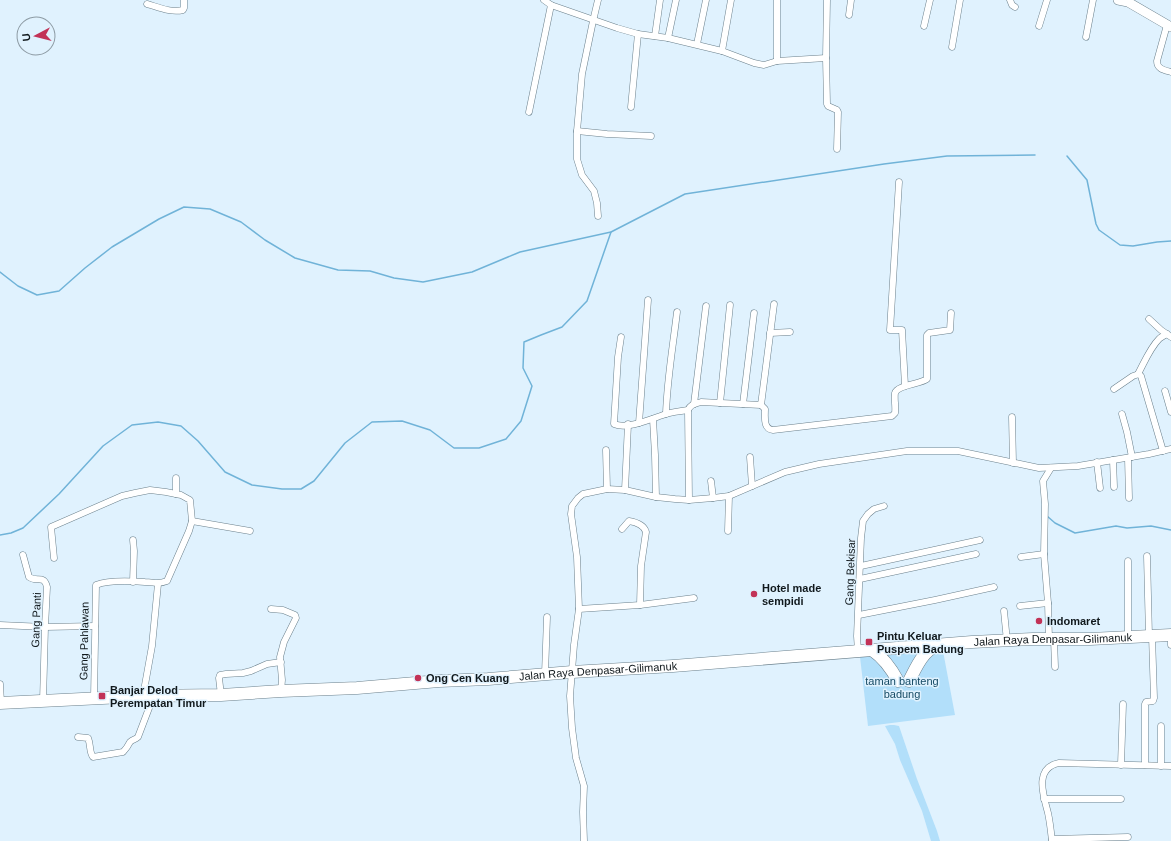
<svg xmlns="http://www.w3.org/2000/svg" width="1171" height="841" viewBox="0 0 1171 841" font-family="Helvetica,sans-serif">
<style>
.green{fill:#b2dffa}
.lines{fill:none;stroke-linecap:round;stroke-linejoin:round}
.stream{stroke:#70b3d8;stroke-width:1.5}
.street-casing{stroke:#6b808c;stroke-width:7}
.secondary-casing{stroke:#6b808c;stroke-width:10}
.highway-casing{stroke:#6b808c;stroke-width:13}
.street{stroke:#fff;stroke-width:6}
.secondary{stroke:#fff;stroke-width:9}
.highway{stroke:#fff;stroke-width:12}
.poi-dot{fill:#c23257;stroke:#e0f2fe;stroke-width:1.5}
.labels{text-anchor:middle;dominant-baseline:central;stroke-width:3;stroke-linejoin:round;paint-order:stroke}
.street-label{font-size:11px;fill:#10181c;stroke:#e0f2fe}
.poi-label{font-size:11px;font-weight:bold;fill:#10181c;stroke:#e0f2fe;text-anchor:start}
.park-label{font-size:11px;fill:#164b65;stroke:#e0f2fe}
</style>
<rect width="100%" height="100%" fill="#e0f2fe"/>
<g class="green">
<polygon points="943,651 955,715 868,726 860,657"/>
<polygon points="890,725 894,725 899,726 917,779 937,831 940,841 931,841 922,811 900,760 895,744 885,726"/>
</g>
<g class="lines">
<g class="stream">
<polyline points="1067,156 1087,180 1096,224 1099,230 1120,245 1133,246 1157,242 1171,241"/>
<polyline points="0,272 18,286 37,295 59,291 85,268 112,247 159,219 184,207 210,209 241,222 265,240 295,258 338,270 370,271 394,278 423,282 472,272 520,252 611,232 685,194 884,164 947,156 1035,155"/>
<polyline points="1047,516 1055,523 1075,533 1116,526 1127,528 1151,526 1171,530"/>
<polyline points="0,535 11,533 23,528 59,494 103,446 132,425 158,422 181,426 198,441 225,472 252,485 282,489 301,489 314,481 345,443 372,422 402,421 430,430 454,448 479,448 506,439 521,421 532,386 523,368 524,342 541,335 562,327 587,301 611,232"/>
</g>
<defs>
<g id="street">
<polyline points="544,0 551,5 617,28 638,34 668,38 722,51 754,63 764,65 777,61 826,58"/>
<polyline points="827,0 826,58 827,104 828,106 837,110 838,112 837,149"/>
<polyline points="1010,0 1012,5 1015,7"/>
<path d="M147 4C158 7 171 13 183 10L184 8V0"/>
<polyline points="849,15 851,0"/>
<path d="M1167 25 1157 61C1157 69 1164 70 1171 72"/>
<polyline points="924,26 930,0"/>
<polyline points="1039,26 1047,0"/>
<polyline points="655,36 660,0"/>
<polyline points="1086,37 1093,0"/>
<polyline points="668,38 676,0"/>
<polyline points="697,44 706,0"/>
<polyline points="952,47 960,0"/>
<polyline points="722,51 731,0"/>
<polyline points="777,61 777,0"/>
<polyline points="631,107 638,34"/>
<polyline points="529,112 551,5"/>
<polyline points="577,131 607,134 651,136"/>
<polyline points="899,182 890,330 902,330 905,386"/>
<polyline points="598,216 597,203 594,191 582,175 577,159 577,131 582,74 593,21 598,0"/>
<polyline points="1149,319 1161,330 1171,337"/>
<polyline points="770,333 790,332"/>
<path d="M621 337 618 357 614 424C628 430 653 418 666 414 673 412 680 411 688 410"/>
<path d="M1138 374C1144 363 1150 348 1159 339 1161 337 1165 335 1167 334"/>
<polyline points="1114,389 1133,376 1139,374 1141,376 1163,451"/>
<polyline points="1165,391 1171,412"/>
<polyline points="720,403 730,305"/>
<polyline points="694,404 706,306"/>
<polyline points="743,404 754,313"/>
<path d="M761 405 765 409C765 417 763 429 773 430L892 416 895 413C896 407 894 399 895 393 897 385 921 384 927 379V335L929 333 950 330 951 313"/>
<path d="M666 414C667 380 673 346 677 312"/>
<polyline points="1122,414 1127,432 1132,457"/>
<polyline points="1012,417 1013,463"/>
<polyline points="653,419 655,455 656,497"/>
<polyline points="639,423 648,300"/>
<polyline points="606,450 607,489"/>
<polyline points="750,457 752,486"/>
<polyline points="1128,458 1129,498"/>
<polyline points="1113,460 1114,487"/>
<polyline points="1097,462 1100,488"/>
<polyline points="711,481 713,498"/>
<polyline points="625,490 628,424"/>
<polyline points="176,494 176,478"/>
<path d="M689 500 688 410C691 404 695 404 701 402L761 405 774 304"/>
<polyline points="192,521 250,531"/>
<path d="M622 529 629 521C635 522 644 525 646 532L641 566 640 605"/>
<polyline points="728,531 729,496"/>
<path d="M23 555 29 577C37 583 44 574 47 587L45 627 43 701"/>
<polyline points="1147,556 1149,636"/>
<polyline points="1021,557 1044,554"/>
<path d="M54 558 51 527 122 496 135 493 150 490 166 492 181 495 190 500 192 521 189 531 167 581C157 585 155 582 145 582 132 581 108 580 96 585L94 698"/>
<polyline points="861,566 980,540"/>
<polyline points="860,579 976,554"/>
<polyline points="133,582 134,551 133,540"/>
<polyline points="1020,606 1048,603"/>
<polyline points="271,609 283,610 295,615 296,618 284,642 280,657 282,680 281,691"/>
<polyline points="579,609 640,605 694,598"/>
<polyline points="1004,611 1007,641"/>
<polyline points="859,615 935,600 994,587"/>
<polyline points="0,625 45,627 95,626"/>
<polyline points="1171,635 1171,645"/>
<polyline points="1128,637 1128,561"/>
<polyline points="1049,639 1048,603 1044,554 1045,504 1043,481 1051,468"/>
<polyline points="1054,639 1055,667"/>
<polyline points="858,651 857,636 861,538 863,521 868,514 874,509 884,506"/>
<polyline points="545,674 547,617"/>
<polyline points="0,684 1,703"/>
<polyline points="221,695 219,678 220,675 226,674 243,673 251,671 267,664 281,662"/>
<polyline points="143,696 152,646 158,584"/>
<path d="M78 737 88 738C91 745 89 752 93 757L123 752C126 749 128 746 130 742 133 739 135 740 138 737L154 695"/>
<polyline points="1121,765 1123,704"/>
<polyline points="1145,765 1145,704 1146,702 1153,701 1154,698 1152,636"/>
<polyline points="1161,766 1161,726"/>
<polyline points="1044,799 1121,799"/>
<polyline points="1052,839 1128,837"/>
<polyline points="584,841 583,812 584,786 576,758 572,728 570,696 574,645 579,609 577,557 571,514 572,506 578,498 583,494 607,489 625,490 656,497 675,499 689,500 713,498 729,496 785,472 819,464 907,451 958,451 1039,468 1078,466 1149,454 1171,449"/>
<path d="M1052 841C1051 832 1050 822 1048 813 1044 797 1033 768 1059 763L1171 766"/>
</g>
<polyline id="secondary" points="1118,0 1128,2 1171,27"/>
<g id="highway">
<path d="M872 650C884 658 891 668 898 681"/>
<path d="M909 681C916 668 922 652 936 646"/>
<path id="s1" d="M0 703 143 696 221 695 281 691 357 688 439 681 488 679 572 672 673 666 972 642 1033 639H1090L1171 635"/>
</g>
</defs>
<use href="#street" class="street-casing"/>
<use href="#secondary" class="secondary-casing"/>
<use href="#highway" class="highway-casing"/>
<use href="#street" class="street"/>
<use href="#secondary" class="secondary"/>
<use href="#highway" class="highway"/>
</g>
<g class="poi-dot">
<circle cx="754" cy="594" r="4"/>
<circle cx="1039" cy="621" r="4"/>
<rect x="865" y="638" width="8" height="8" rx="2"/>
<circle cx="418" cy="678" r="4"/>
<rect x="98" y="692" width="8" height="8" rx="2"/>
</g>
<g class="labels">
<g class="street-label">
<text transform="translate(850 572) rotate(-88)">Gang Bekisar</text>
<text transform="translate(36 620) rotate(-88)">Gang Panti</text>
<text stroke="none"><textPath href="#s1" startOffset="1055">Jalan Raya Denpasar-Gilimanuk</textPath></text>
<text transform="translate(84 641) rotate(-89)">Gang Pahlawan</text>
<text stroke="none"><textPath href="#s1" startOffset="599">Jalan Raya Denpasar-Gilimanuk</textPath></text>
</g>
<g class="poi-label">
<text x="762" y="588">Hotel made<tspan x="762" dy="13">sempidi</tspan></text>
<text x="1047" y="621">Indomaret</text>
<text x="877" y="636">Pintu Keluar<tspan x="877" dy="13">Puspem Badung</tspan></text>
<text x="426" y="678">Ong Cen Kuang</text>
<text x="110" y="690">Banjar Delod<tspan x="110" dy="13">Perempatan Timur</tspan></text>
</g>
<g class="park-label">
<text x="902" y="681">taman banteng<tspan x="902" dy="13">badung</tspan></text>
</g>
</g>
<g transform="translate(36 36) rotate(263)"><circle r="19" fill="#e0f2fe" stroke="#8d9ba4"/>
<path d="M0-3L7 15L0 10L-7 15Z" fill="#c23257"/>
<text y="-6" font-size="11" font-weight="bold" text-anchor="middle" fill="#10181c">U</text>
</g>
</svg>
